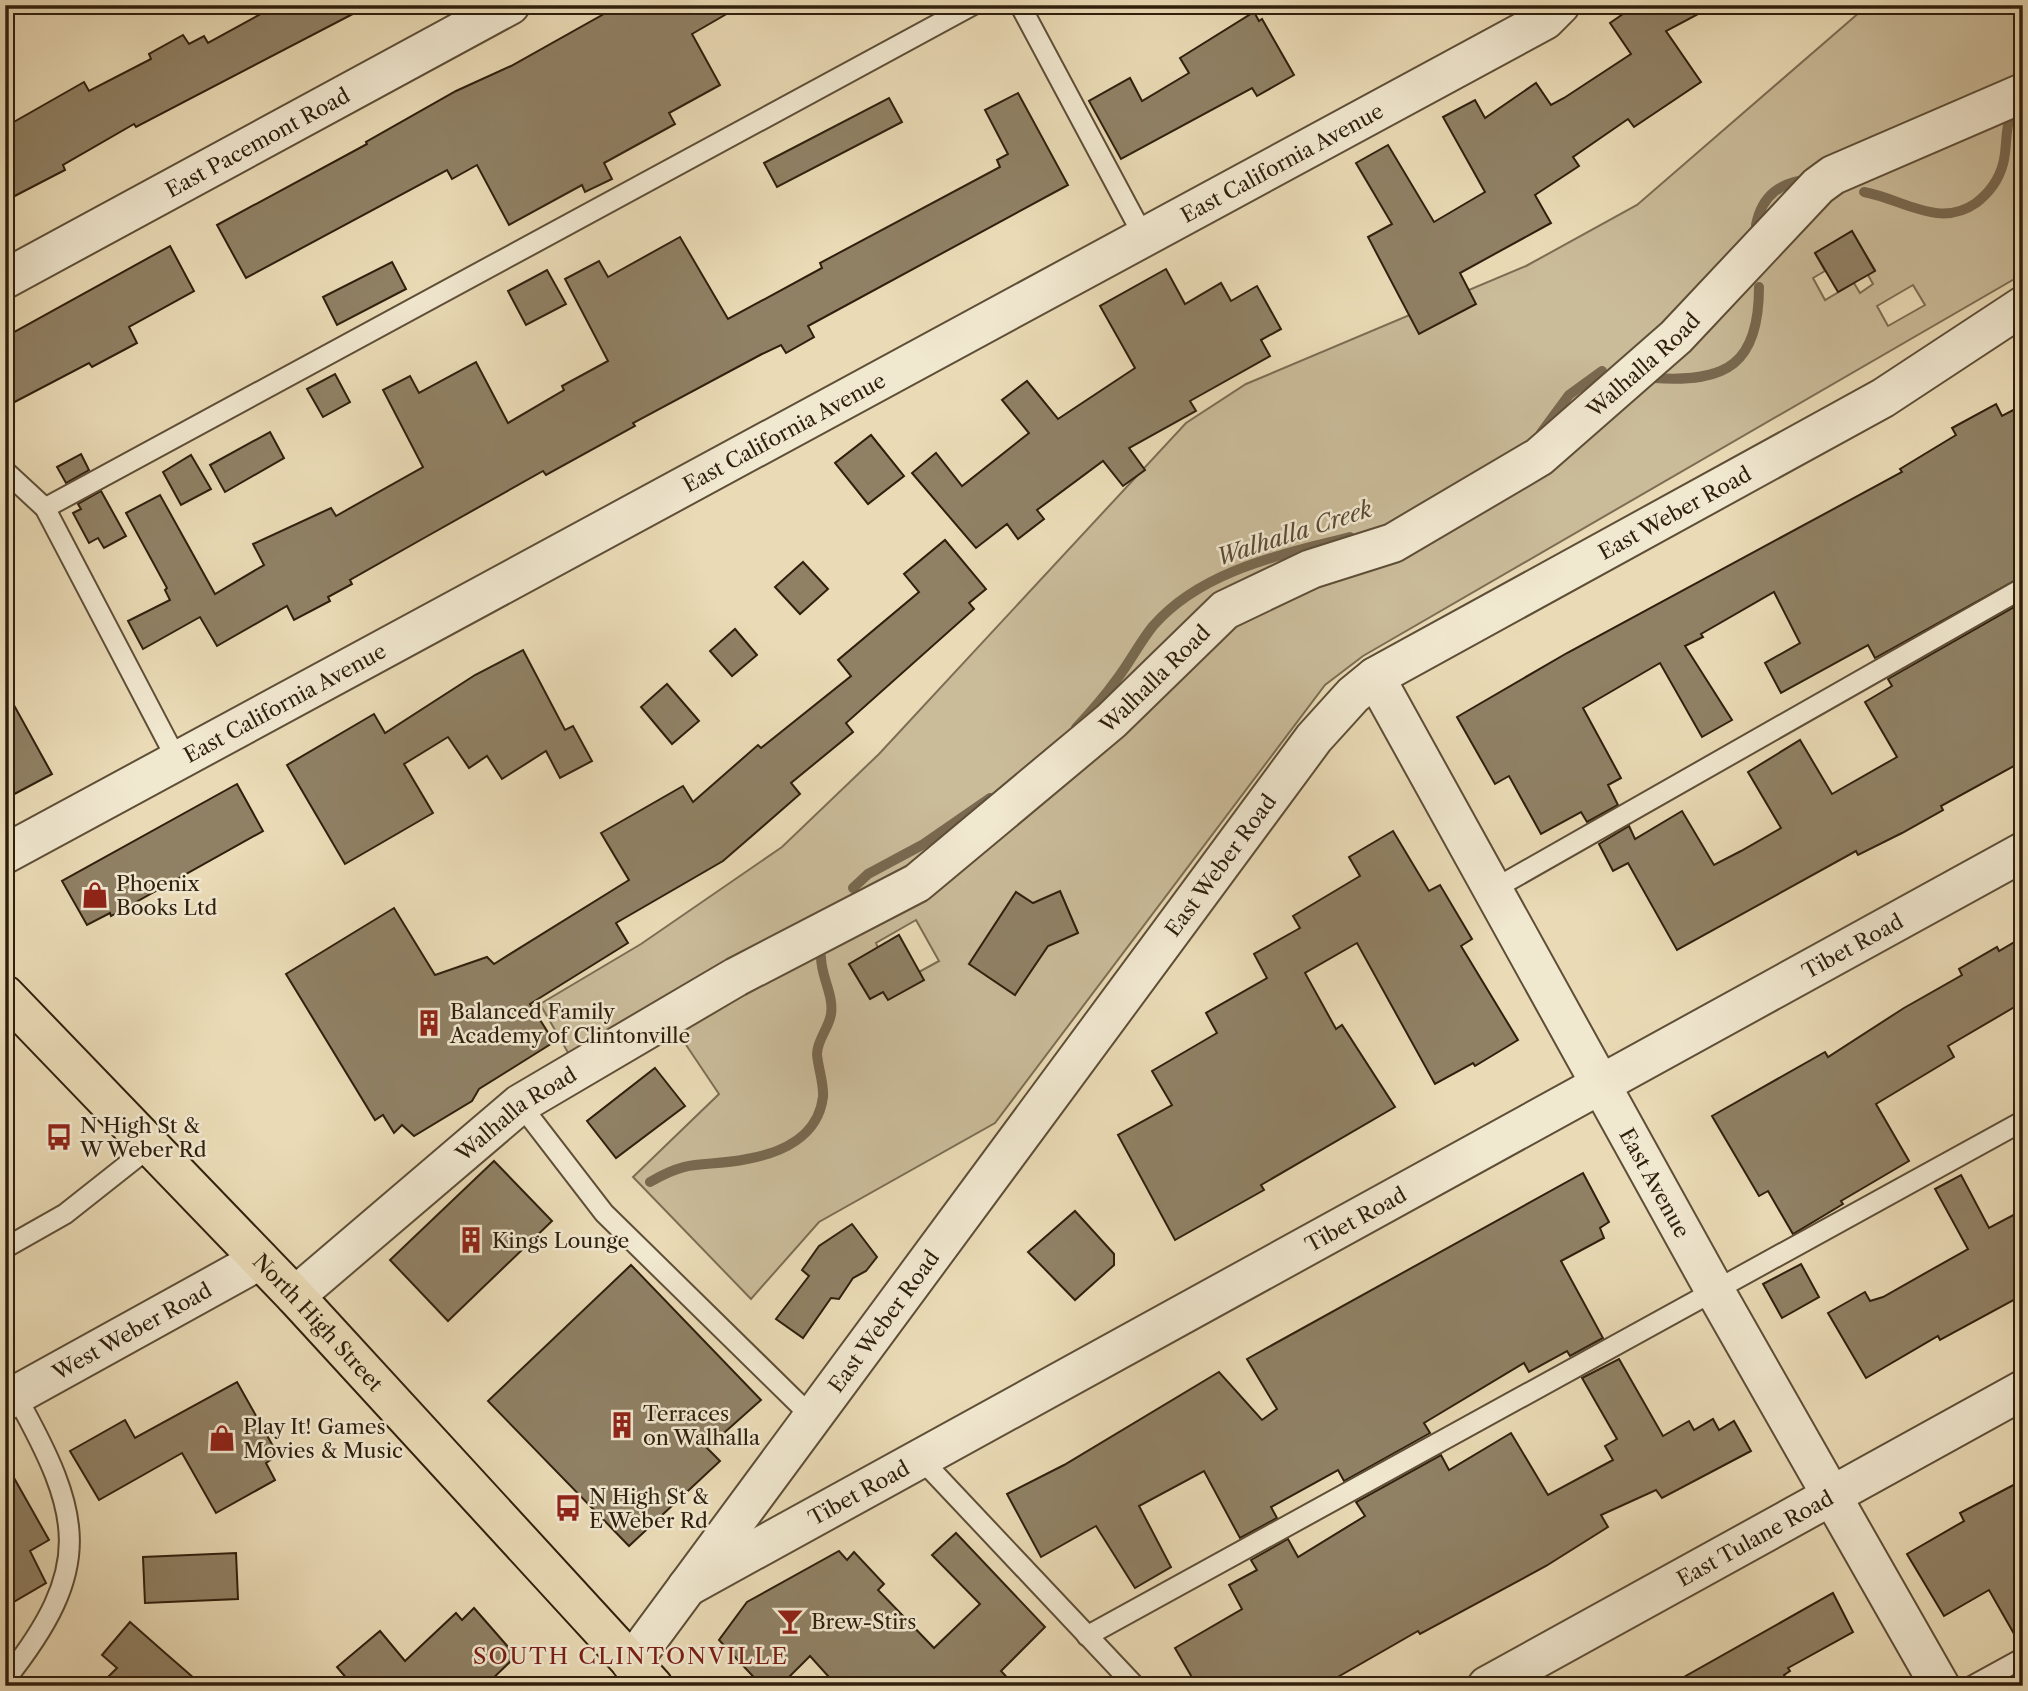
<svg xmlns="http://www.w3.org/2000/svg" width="2028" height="1691" viewBox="0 0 2028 1691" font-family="'Libre Caslon Text',serif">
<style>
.green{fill:#cabb99;stroke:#7c6d53;stroke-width:2;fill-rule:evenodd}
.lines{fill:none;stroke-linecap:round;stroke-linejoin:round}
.stream{stroke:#796950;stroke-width:10}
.building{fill:#908165;stroke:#2f1f0d;stroke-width:2}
.service-casing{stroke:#5e4e37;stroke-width:23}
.minor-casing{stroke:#5e4e37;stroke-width:42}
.tertiary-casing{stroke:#5e4e37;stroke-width:42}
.primary-casing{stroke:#2f1f0d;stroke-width:42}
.service{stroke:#f1e8d0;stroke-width:19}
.minor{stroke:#f1e8d0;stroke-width:38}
.tertiary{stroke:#f1e8d0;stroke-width:38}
.primary{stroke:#eadbb6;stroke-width:38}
.labels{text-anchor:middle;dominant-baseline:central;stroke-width:5;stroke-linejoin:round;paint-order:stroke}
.street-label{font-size:21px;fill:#2f1f0d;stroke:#f1e8d0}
.poi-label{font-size:21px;fill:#2f1f0d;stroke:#f1e8d0;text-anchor:start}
.water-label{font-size:23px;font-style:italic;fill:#5a4a34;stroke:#f1e8d0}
.neighbourhood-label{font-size:23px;letter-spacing:2px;fill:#7a1f14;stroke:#f1e8d0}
</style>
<rect width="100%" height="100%" fill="#eadbb6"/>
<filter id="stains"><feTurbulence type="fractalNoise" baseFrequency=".00286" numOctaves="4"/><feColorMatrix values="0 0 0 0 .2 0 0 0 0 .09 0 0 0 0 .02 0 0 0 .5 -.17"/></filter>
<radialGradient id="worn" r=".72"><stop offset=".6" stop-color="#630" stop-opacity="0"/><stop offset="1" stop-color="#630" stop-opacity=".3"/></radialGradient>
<path class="green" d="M1868 5H2023V274L1363 656 1325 685 995 1123 819 1222 751 1299 633 1177 719 1094 668 1018 578 1070 540 1004 641 944 782 847 879 754 1186 423 1246 384 1526 266 1637 205ZM1852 232 1875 270 1868 275 1873 284 1860 293 1854 283 1825 300 1813 278 1825 271 1815 253ZM1913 285 1925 305 1888 326 1877 306ZM1060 892 1078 933 1048 946 1015 994 987 976ZM916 920 939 961 870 999 849 964 878 948 876 943Z"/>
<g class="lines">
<g class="stream">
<path d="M1864 192C1903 199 1939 229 1976 203 1989 193 1999 179 2003 164 2007 150 2005 135 2009 121"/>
<path d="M1756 225C1762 195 1780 182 1811 179"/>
<path d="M1654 378C1727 383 1759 364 1759 287"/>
<polyline points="1541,433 1569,395 1602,371"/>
<path d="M1076 728C1090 713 1105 696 1117 679 1130 662 1140 642 1153 626 1202 570 1281 555 1350 537"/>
<polyline points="853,888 868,874 922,845 990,798"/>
<path d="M650 1182C692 1157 704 1168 747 1159 781 1153 818 1137 823 1097 824 1083 818 1068 817 1054 817 1040 829 1028 831 1014 834 995 821 977 821 957"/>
</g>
</g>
<g class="building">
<polygon points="277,5 370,5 136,127 134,124 63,165 65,170 5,201 5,127 84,82 89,91 151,59 149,54 183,35 189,44 204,36 208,43"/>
<polygon points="620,5 742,5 692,34 720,85 669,113 675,124 604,163 612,179 585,192 582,185 509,225 477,165 452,179 447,170 246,278 217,225 367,144 366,142 456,91 511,66"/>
<polygon points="1636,5 1715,5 1666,31 1701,82 1634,127 1628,119 1573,157 1579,166 1535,195 1551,223 1460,273 1476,304 1419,334 1368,237 1392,224 1356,163 1388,145 1434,222 1485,192 1443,117 1475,100 1485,118 1536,83 1551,105 1564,98 1631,54 1610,23"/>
<polygon points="1254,12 1259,21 1262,19 1294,75 1257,96 1252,88 1121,159 1089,101 1130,78 1142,101 1189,73 1180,58"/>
<polygon points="1018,93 1068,185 808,326 814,337 786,353 781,345 762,354 633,423 635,426 546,475 543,471 424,538 350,580 352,584 328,597 330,601 294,620 287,606 217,646 200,617 143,649 128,621 170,600 165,590 167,588 126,513 160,495 215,594 264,565 253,544 331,508 336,516 423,467 383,390 410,376 419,393 476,362 508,423 564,390 562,386 608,361 565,279 599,261 608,277 680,237 728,319 822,268 820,263 1000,167 997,160 1008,154 985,110"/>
<polygon points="889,98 902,122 777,187 764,163"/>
<polygon points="1852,231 1875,271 1838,292 1815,253"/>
<polygon points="170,246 194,291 129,327 137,343 92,367 89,363 5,407 5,337"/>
<polygon points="392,262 406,289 337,325 323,297"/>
<polygon points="1166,269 1185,304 1221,283 1231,301 1257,286 1281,329 1261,340 1270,356 1190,401 1196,411 1129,448 1145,470 1123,486 1103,461 1037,510 1044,519 1018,539 1007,524 976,548 912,473 936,453 962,486 1029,433 1002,400 1027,381 1058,419 1135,368 1100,306"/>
<polygon points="547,270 566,304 526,325 508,291"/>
<polygon points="335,374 350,402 323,417 307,389"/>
<polygon points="1996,404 2002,416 2023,405 2023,576 1875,658 1868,645 1781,693 1765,663 1800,643 1774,592 1701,634 1703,637 1685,646 1732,720 1702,737 1660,663 1583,708 1621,778 1608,785 1618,805 1587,822 1581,812 1541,834 1509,776 1495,784 1457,717 1567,653 1902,472 1900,469 1956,435 1952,428"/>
<polygon points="270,432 284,458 225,492 210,465"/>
<polygon points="871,435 904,476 868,504 835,463"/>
<polygon points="81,454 89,470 66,483 57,467"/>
<polygon points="191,455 211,489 181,505 163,472"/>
<polygon points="101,491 126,536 104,548 98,538 89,543 73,513 81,509 78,504"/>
<polygon points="945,540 986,589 969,603 974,609 846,723 853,732 791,783 800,794 723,861 616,923 628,943 530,1004 554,1042 479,1089 472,1101 414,1136 402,1125 394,1133 383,1115 375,1120 286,974 394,908 435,975 487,957 494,964 629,880 601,833 683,786 693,802 758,745 761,748 851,676 838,660 919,592 904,574"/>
<polygon points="803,562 828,589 800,614 775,587"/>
<polygon points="2023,602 2023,761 1941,806 1943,810 1902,833 1858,855 1856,851 1677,950 1628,863 1613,871 1599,844 1629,826 1635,839 1682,811 1714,865 1741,851 1781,828 1748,772 1800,740 1832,794 1897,757 1865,702 1892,686 1888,679"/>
<polygon points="735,629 757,655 732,676 710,651"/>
<polygon points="523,650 565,730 573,726 592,761 560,778 546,751 502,779 487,756 469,768 448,737 404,764 433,813 345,864 287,765 374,714 385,733 475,675"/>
<polygon points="667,684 699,721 672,744 641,707"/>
<polygon points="5,689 52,774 5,799"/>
<polygon points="237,784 263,831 111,916 110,913 87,925 62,881"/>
<polygon points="1393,831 1429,891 1440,885 1472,939 1461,946 1518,1040 1475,1066 1473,1063 1435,1084 1357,943 1305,973 1336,1029 1342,1025 1395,1107 1261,1185 1264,1190 1175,1240 1118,1135 1172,1105 1152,1071 1217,1033 1206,1013 1267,978 1254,954 1300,928 1293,916 1360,876 1349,857"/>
<polygon points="1060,891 1078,933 1048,946 1015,995 969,964 1016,892 1033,903"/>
<polygon points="899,935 924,980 888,1000 883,992 870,999 849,964"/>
<polygon points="2023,937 2023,1002 1948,1046 1954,1057 1876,1104 1909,1161 1841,1201 1843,1204 1793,1234 1768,1191 1759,1196 1712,1116 1825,1052 1828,1057 1904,1008 1962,975 1959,969 1997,947 1999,951"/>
<polygon points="655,1068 685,1106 616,1158 587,1121"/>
<polygon points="494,1161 552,1221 448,1321 390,1260"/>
<polygon points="1583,1173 1609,1222 1600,1228 1604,1238 1561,1261 1603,1338 1570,1356 1567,1351 1529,1372 1524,1363 1424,1423 1430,1433 1344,1481 1338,1470 1271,1507 1277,1518 1240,1538 1204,1471 1139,1506 1171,1567 1135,1588 1096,1526 1041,1557 1007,1494 1064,1465 1219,1372 1262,1420 1277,1409 1247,1359"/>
<polygon points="1961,1175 1989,1228 2023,1210 2023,1295 1940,1340 1938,1336 1866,1378 1828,1313 1865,1292 1870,1301 1883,1297 1968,1249 1935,1189"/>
<polygon points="1075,1211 1114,1254 1114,1265 1075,1300 1028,1252"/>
<polygon points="852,1224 877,1257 866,1271 853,1278 839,1299 831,1298 803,1338 776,1319 809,1276 802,1270 819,1246"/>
<polygon points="1801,1264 1819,1297 1782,1318 1763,1284"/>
<polygon points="631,1265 761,1400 707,1448 720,1461 629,1546 488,1401"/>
<polygon points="1619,1359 1663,1436 1689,1421 1694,1430 1713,1419 1719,1430 1734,1421 1751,1451 1662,1498 1656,1490 1601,1515 1608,1527 1546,1566 1420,1634 1418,1631 1322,1686 1197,1686 1175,1648 1242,1609 1229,1585 1257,1570 1251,1560 1288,1539 1298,1557 1365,1516 1356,1502 1441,1455 1449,1470 1511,1433 1548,1495 1613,1460 1605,1446 1617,1439 1582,1378"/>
<polygon points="237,1382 278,1455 266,1463 275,1480 216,1513 182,1453 99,1500 70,1451 125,1420 135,1438"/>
<polygon points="5,1462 49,1540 30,1551 46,1583 5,1607"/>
<polygon points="2023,1480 2023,1646 2021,1646 1989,1590 1944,1616 1907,1554 1964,1521 1960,1513"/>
<polygon points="956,1533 1045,1627 1001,1671 1015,1686 837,1686 810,1656 780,1686 762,1686 719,1640 747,1602 839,1551 847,1560 854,1552 884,1584 878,1590 934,1648 980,1604 932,1555"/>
<polygon points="236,1553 238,1599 145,1603 143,1557"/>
<polygon points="1833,1593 1853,1632 1788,1668 1790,1671 1784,1675 1791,1686 1668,1686"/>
<polygon points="474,1608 516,1656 485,1686 353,1686 337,1667 380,1631 405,1661 456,1613 462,1620"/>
<polygon points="130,1622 164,1652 203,1686 99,1686 117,1668 102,1655"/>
</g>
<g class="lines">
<defs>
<g id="service">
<polyline points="1020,5 1144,237"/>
<polyline points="5,471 45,508 177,760"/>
<polyline points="45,508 973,5"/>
<polyline points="1494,889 2023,588"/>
<polyline points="520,1104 604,1213 813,1418"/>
<polyline points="5,1248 65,1214 151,1146"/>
<polyline points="921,1459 1135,1686"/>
<polyline points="1087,1636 2023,1121"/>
<path d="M5 1680C95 1567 83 1516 16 1396"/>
<polyline points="1972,1686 2023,1658"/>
</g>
<g id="minor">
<path id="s1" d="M5 279 510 5"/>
<path id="s2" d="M1375 677 1715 1291 1940 1686"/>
<path id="s3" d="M5 854 1545 20 1560 5"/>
<path id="s4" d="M295 1296 520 1104 736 977 917 883 1111 721 1225 610 1311 569 1393 543 1539 457 1676 337 1818 186 1833 175 2023 93"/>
<path id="s5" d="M5 1401 260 1260"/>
<path id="s6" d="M687 1587 2023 852"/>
<path id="s7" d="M1487 1686 2023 1390"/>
</g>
<g id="tertiary">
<path id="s8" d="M631 1663 1314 738 1353 695 1375 677 1883 398 2023 306"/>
</g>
<g id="primary">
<path id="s9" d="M5 995 295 1296 653 1686"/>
</g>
</defs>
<use href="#service" class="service-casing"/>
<use href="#minor" class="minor-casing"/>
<use href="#tertiary" class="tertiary-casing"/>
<use href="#primary" class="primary-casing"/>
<use href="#service" class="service"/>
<use href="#minor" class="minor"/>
<use href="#tertiary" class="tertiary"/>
<use href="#primary" class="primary"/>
</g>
<defs>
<symbol id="shop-bare" viewBox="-9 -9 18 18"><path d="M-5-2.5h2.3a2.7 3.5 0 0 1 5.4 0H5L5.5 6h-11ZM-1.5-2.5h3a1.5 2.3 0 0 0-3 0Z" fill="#8f2418" stroke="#f1e8d0" stroke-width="2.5" paint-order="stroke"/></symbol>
<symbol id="building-bare" viewBox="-9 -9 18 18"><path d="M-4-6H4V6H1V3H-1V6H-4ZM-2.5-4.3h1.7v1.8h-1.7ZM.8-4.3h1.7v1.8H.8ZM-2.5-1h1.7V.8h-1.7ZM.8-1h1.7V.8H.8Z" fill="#8f2418" stroke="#f1e8d0" stroke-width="2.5" paint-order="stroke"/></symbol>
<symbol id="bus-bare" viewBox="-9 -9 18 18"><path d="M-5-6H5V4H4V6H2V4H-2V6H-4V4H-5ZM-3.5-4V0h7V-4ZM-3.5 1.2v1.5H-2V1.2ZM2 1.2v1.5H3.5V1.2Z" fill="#8f2418" stroke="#f1e8d0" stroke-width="2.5" paint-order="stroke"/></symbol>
<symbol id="bar-bare" viewBox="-9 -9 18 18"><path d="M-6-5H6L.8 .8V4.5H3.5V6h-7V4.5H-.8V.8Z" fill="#8f2418" stroke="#f1e8d0" stroke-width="2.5" paint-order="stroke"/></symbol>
</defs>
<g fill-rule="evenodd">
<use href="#shop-bare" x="76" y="876" width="38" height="38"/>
<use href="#building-bare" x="410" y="1004" width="38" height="38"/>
<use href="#bus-bare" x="40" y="1118" width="38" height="38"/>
<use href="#building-bare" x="452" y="1221" width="38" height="38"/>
<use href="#building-bare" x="603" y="1406" width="38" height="38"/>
<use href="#shop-bare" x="203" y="1419" width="38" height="38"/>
<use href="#bus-bare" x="549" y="1489" width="38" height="38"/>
<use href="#bar-bare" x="771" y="1602" width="38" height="38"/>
</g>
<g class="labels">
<g class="street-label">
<text stroke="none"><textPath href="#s1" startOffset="287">East Pacemont Road</textPath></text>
<text stroke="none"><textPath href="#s3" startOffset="1452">East California Avenue</textPath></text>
<text stroke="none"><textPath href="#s4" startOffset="1652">Walhalla Road</textPath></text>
<text stroke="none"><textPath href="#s3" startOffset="886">East California Avenue</textPath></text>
<text stroke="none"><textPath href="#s8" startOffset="1578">East Weber Road</textPath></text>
<text stroke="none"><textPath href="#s4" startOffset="1064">Walhalla Road</textPath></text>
<text stroke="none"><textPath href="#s3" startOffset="318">East California Avenue</textPath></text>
<text stroke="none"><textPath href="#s8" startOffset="992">East Weber Road</textPath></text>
<text stroke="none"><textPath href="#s6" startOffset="1330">Tibet Road</textPath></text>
<text stroke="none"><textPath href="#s4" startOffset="287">Walhalla Road</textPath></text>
<text stroke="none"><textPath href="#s2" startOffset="578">East Avenue</textPath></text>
<text stroke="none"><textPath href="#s6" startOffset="763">Tibet Road</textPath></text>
<text stroke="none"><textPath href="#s9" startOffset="453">North High Street</textPath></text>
<text stroke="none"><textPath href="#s8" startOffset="425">East Weber Road</textPath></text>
<text stroke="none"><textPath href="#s5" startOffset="145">West Weber Road</textPath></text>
<text stroke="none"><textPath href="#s6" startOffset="196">Tibet Road</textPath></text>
<text stroke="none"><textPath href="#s7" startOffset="306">East Tulane Road</textPath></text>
</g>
<g class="poi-label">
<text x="116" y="883">Phoenix<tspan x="116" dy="24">Books Ltd</tspan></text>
<text x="450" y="1011">Balanced Family<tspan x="450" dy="24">Academy of Clintonville</tspan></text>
<text x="80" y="1125">N High St &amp;<tspan x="80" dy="24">W Weber Rd</tspan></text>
<text x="492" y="1240">Kings Lounge</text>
<text x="643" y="1413">Terraces<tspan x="643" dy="24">on Walhalla</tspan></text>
<text x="243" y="1426">Play It! Games<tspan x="243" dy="24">Movies &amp; Music</tspan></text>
<text x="589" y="1496">N High St &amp;<tspan x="589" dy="24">E Weber Rd</tspan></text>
<text x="811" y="1621">Brew-Stirs</text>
</g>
<g class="water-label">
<text transform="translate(1294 533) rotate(-18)">Walhalla Creek</text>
</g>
<g class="neighbourhood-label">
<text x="631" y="1656">SOUTH CLINTONVILLE</text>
</g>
</g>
<rect width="2028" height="1691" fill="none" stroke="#eadbb6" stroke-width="28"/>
<rect x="7" y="7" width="2014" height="1677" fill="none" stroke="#2f1f0d" stroke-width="3.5"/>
<rect x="14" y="14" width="2000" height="1663" fill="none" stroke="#2f1f0d" stroke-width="2"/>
<rect width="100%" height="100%" filter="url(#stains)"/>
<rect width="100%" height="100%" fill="url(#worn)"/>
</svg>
